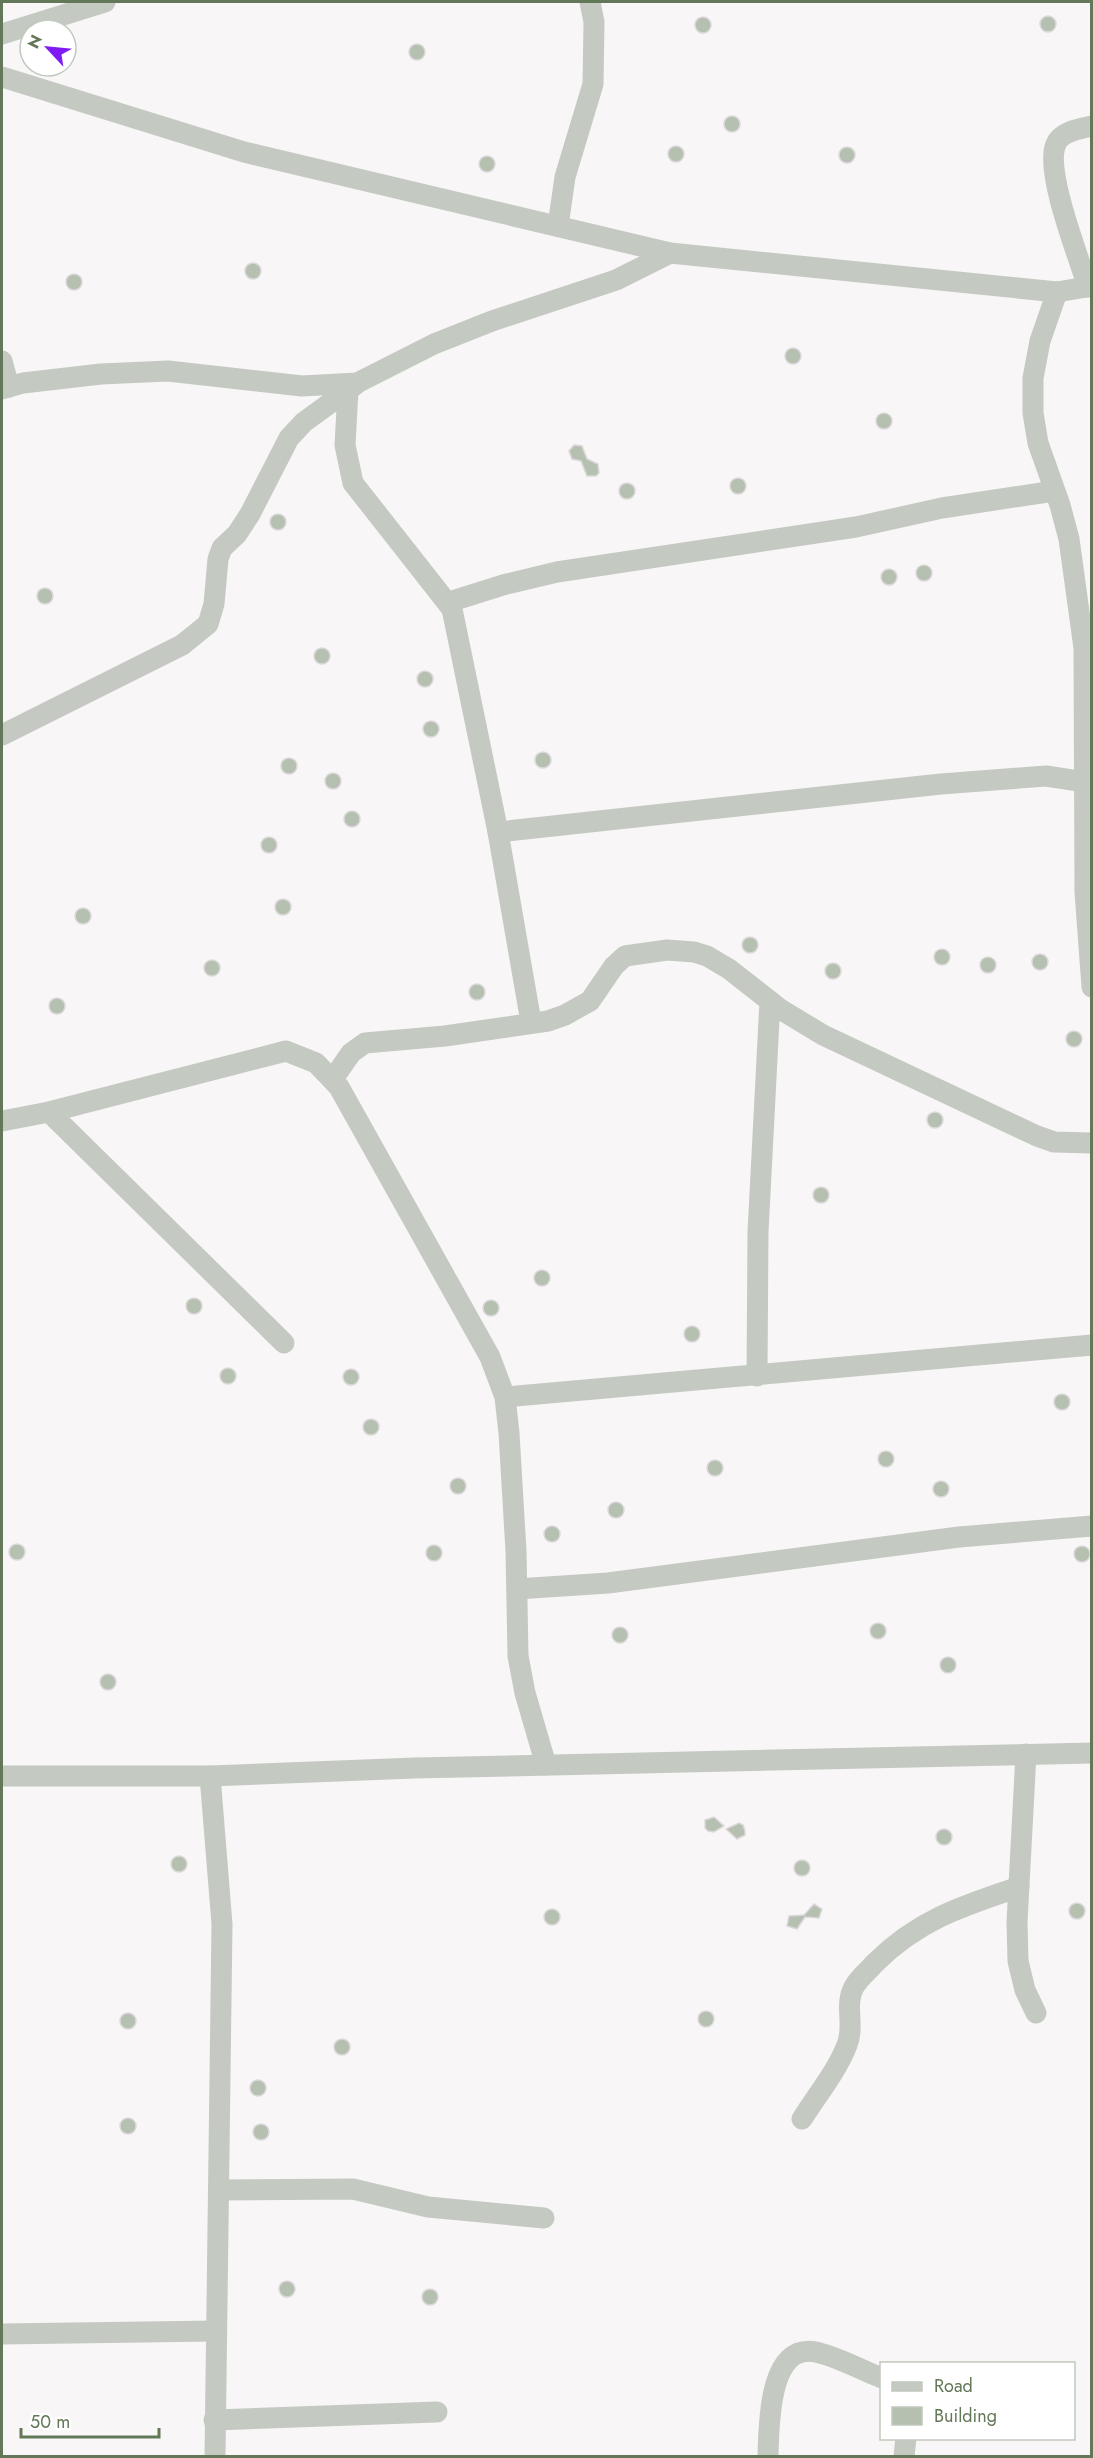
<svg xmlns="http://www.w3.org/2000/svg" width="1093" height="2458" viewBox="0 0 1093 2458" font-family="Jost,sans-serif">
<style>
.building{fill:#b6c0b1;stroke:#dbd8da;stroke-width:1.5}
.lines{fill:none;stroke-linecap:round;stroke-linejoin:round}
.minor{stroke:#c4cac1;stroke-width:21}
</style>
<rect width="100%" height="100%" fill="#f9f6f8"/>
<g class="building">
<circle cx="1048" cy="24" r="8"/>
<circle cx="703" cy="25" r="8"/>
<circle cx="417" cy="52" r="8"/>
<circle cx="732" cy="124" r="8"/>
<circle cx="676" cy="154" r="8"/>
<circle cx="847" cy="155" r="8"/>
<circle cx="487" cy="164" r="8"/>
<circle cx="253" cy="271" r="8"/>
<circle cx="74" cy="282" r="8"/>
<circle cx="793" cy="356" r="8"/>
<circle cx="884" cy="421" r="8"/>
<polygon points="574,445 582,446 587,459 598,464 599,473 596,476 587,476 581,461 572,459 569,451"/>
<circle cx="738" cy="486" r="8"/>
<circle cx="627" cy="491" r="8"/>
<circle cx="278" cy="522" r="8"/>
<circle cx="924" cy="573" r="8"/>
<circle cx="889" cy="577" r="8"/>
<circle cx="45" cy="596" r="8"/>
<circle cx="322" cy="656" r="8"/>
<circle cx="425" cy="679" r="8"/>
<circle cx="431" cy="729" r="8"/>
<circle cx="543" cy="760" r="8"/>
<circle cx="289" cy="766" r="8"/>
<circle cx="333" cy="781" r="8"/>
<circle cx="352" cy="819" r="8"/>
<circle cx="269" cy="845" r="8"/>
<circle cx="283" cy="907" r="8"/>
<circle cx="83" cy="916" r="8"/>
<circle cx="750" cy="945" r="8"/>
<circle cx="942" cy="957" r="8"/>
<circle cx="1040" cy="962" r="8"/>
<circle cx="988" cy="965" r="8"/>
<circle cx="212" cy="968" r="8"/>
<circle cx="833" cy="971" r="8"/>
<circle cx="477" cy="992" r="8"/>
<circle cx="57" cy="1006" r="8"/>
<circle cx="1074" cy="1039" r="8"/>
<circle cx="935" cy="1120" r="8"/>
<circle cx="821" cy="1195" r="8"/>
<circle cx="542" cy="1278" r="8"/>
<circle cx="194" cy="1306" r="8"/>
<circle cx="491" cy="1308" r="8"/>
<circle cx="692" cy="1334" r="8"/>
<circle cx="228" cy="1376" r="8"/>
<circle cx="351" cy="1377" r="8"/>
<circle cx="1062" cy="1402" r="8"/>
<circle cx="371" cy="1427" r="8"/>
<circle cx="886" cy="1459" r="8"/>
<circle cx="715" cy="1468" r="8"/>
<circle cx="458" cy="1486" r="8"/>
<circle cx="941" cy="1489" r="8"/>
<circle cx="616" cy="1510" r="8"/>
<circle cx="552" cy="1534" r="8"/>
<circle cx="17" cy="1552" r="8"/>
<circle cx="434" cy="1553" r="8"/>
<circle cx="1082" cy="1554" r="8"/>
<circle cx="878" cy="1631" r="8"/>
<circle cx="620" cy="1635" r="8"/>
<circle cx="948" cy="1665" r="8"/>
<circle cx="108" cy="1682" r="8"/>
<polygon points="714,1817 724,1826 714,1832 708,1831 705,1828 705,1820"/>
<polygon points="739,1823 743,1825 745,1831 745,1835 737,1839 726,1829"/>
<circle cx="944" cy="1837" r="8"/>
<circle cx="179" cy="1864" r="8"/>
<circle cx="802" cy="1868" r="8"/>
<circle cx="1077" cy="1911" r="8"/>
<polygon points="814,1904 822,1909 819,1918 805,1917 797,1929 787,1926 789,1916 804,1915"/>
<circle cx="552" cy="1917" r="8"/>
<circle cx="706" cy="2019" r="8"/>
<circle cx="128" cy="2021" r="8"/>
<circle cx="342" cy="2047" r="8"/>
<circle cx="258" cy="2088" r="8"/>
<circle cx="128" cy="2126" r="8"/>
<circle cx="261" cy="2132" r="8"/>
<circle cx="287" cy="2289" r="8"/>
<circle cx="430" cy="2297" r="8"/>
</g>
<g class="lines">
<g class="minor">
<polyline points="2,34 105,2"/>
<polyline points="2,77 244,152 670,253 1057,292 1092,286"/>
<polyline points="558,226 565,177 593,84 594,22 590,2"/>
<path d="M1088 287C1079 258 1044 170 1056 144 1061 131 1080 129 1092 126"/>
<polyline points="1057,292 1040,341 1033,378 1033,413 1038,443 1060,505 1069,539 1084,648 1085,892 1092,987"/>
<polyline points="2,361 9,387"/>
<polyline points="2,389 23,383 101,374 168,371 302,386 357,383 434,344 492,321 616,280 670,253"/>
<polyline points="348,390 345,445 353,483 452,609 498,832 531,1022"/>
<polyline points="449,602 503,585 557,572 856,527 942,508 1054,491"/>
<polyline points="2,735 182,645 208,624 214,604 218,559 222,548 237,534 250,514 289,438 304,422 355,385"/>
<polyline points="498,832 941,784 1046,776 1092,783"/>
<polyline points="333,1079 351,1053 365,1043 445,1036 548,1021 565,1015 590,1001 614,966 625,956 667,950 694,952 707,956 729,969 780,1009 823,1035 1037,1136 1054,1142 1092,1143"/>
<polyline points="49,1112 284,1343"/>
<polyline points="2,1121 49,1112 286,1051 316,1063 339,1087 490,1357 505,1397 509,1433 516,1551 518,1656 525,1693 546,1765"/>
<polyline points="757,1376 758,1232 770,1001"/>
<polyline points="505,1397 1092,1345"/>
<polyline points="517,1589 608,1583 959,1537 1092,1526"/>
<polyline points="1026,1754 1017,1922 1018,1961 1025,1990 1036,2013"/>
<polyline points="2,1776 210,1776 415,1768 1092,1753"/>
<polyline points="210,1776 222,1924 215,2456"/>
<path d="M802 2119C817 2095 837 2071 847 2045 855 2026 844 2005 854 1987 859 1978 868 1971 875 1963 918 1920 962 1906 1019 1887"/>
<polyline points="219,2190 353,2189 428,2207 544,2218"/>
<polyline points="2,2334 214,2331"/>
<polyline points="214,2420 437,2412"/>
<path d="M768 2456C769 2427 768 2342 816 2352 838 2357 861 2370 882 2378"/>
<polyline points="904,2456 906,2438"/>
</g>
</g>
<rect width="1093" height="2458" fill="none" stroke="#637858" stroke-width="6"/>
<rect x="880" y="2362" width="195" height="78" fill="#ffffff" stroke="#c1c9bc" stroke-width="1.5"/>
<rect x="892" y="2382" width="30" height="9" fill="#c4cac1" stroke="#c1c9bc" stroke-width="1.5"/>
<text x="934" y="2392" font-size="18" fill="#637858">Road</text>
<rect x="892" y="2407" width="30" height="18" fill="#b6c0b1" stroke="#c1c9bc" stroke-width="1.5"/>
<text x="934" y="2422" font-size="18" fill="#637858">Building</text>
<g transform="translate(48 48) rotate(296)"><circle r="28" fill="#ffffff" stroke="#c1c9bc" stroke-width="1.5"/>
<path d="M0-4.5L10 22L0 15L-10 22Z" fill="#801bf4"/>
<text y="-9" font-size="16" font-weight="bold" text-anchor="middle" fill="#637858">N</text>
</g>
<path d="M21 2428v9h138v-9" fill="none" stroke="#637858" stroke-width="3"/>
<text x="30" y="2428" font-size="18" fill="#637858" stroke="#ffffff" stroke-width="4.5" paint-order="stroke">50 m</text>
</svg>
